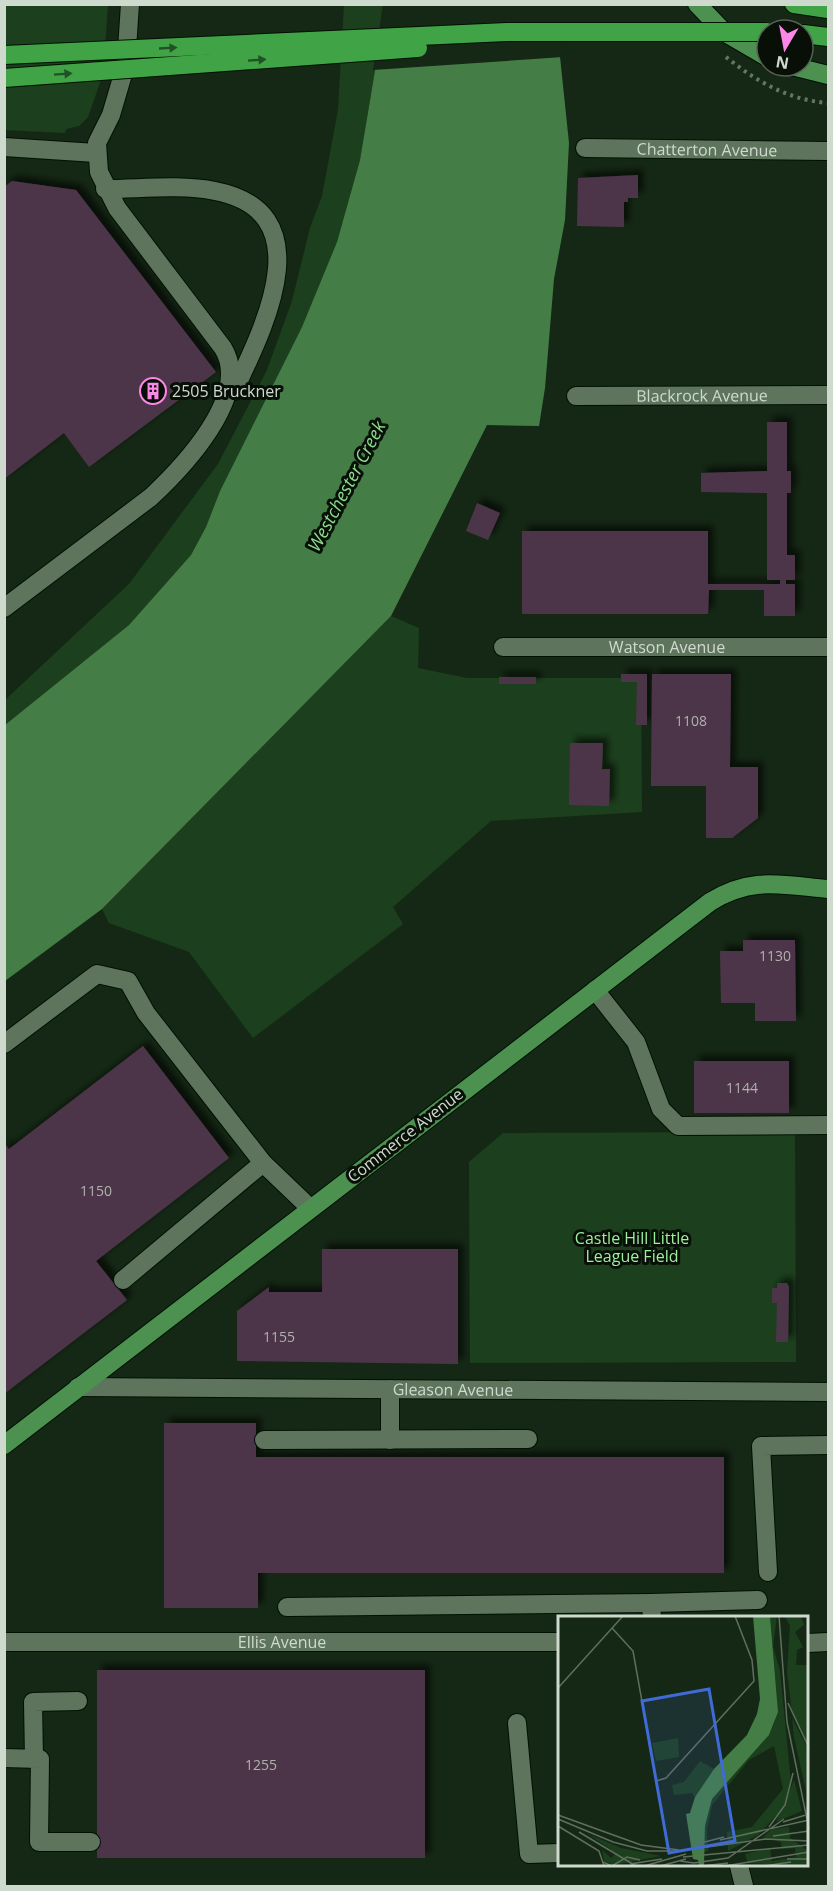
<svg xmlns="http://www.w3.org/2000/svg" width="833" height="1891" viewBox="0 0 833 1891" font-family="'Open Sans',sans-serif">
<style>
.green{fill:#1c401d}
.water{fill:#447e46}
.pier{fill:#152815}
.building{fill:#4e3649;filter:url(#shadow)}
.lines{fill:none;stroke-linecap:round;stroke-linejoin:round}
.minor-casing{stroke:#011102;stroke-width:20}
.major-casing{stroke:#011102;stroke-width:20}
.highway-casing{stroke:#011102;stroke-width:20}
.path{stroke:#667665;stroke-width:4;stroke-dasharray:3 4.5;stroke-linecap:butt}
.minor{stroke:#5e745d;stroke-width:18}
.major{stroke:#4c914f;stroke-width:18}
.highway{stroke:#40a446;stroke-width:18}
.highway-bridge-casing{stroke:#011102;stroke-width:20;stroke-linecap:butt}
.highway-bridge{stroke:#40a446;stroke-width:18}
.oneway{fill:#215223}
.labels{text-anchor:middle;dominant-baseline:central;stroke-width:6;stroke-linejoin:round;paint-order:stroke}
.number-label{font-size:14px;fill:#aeb1ac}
.street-label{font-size:16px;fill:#cedacd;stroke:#070f07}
.poi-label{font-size:16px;fill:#cedacd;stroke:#070f07;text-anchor:start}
.park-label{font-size:16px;fill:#9eef9e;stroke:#070f07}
.water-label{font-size:18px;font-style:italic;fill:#8cdd8d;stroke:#070f07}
.inset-road{fill:none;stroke:#5f6f5f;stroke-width:1.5}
.view{fill:#406ad6;fill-opacity:0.15;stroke:#406ad6;stroke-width:3}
.inset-edge{fill:none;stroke:#cedacd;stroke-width:3}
</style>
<defs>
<filter id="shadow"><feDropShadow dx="5.5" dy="-5.5" stdDeviation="3" flood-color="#0009"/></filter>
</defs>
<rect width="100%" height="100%" fill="#152815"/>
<g class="green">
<polygon points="4,5 108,5 103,74 88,117 79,126 66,129 65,133 5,130"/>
<polygon points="344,5 386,5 360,160 337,242 302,327 220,491 206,527 191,555 129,625 5,725 5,700 129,584 218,464 267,370 292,301 310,228 322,196 338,110"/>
<polygon points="391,616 419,628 418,668 467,678 641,678 642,812 491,821 393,907 403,924 253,1038 189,952 109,923 102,909"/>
<polygon points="795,1132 796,1362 470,1363 469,1162 503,1133"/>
</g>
<polygon class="water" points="386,5 557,28 569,143 565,220 554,279 545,388 539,426 487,425 391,616 102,909 5,981 5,725 129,625 191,555 206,527 220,491 302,327 337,242 360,160"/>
<polygon class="pier" points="383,4 560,4 563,57 373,70"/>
<g class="building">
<polygon points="638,175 638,198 628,198 628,202 624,202 624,227 577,226 578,178"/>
<polygon points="12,181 76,190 216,372 89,467 64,433 4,479 4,187"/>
<polygon points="767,422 787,422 787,471 791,471 791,493 787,493 787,555 795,555 795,580 786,580 786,584 795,584 795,616 764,616 764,590 709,590 708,614 522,614 522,531 708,531 708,584 780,584 780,580 767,580 767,493 701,492 701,473 767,471"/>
<polygon points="477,503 500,513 488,540 466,531"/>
<polygon points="621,674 647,674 647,725 636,725 637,682 621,682"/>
<polygon points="652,674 731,674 730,767 758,767 758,818 732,838 706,838 706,786 651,786"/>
<rect x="499" y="677" width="37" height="7"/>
<polygon points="570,743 603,743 602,769 610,769 609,806 569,805"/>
<polygon points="743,940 795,940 796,1021 755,1021 755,1003 721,1003 720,951 743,951"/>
<polygon points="143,1046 229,1158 96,1261 127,1300 4,1394 4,1143 9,1149"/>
<rect x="694" y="1061" width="95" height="52"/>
<polygon points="322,1249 458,1249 458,1364 237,1361 237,1311 269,1287 269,1292 322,1292"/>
<polygon points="777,1283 787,1283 789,1287 788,1342 776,1342 777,1303 772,1303 772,1288 777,1288"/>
<polygon points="164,1423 256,1423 256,1457 724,1457 724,1573 258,1573 258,1608 164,1608"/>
<rect x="97" y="1670" width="328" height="188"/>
</g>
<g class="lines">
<defs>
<g id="minor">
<polyline points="4,147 96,153"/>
<path id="s1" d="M585 148 828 151"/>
<path d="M105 189C140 189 180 184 215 191 324 212 263 329 234 391"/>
<path id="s2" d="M576 396 828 395"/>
<path d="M4 608 151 497C183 467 252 395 223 348L117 208 99 172 97 143 111 115 126 64 130 4"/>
<path id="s3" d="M503 647H828"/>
<polyline points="595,990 636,1042 661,1109 678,1126 828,1125"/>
<polyline points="4,1044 97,974 128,981 146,1013 263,1163 310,1208"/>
<polyline points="123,1280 263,1163"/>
<path id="s4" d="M78 1387 828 1392"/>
<polyline points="264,1440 528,1439"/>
<polyline points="390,1440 390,1389"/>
<polyline points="768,1572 761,1446 828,1445"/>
<polyline points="287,1607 651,1603"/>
<polyline points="652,1618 651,1603 758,1600"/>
<path id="s5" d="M4 1642H560"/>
<polyline points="808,1643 828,1642"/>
<polyline points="517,1723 529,1854 560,1853"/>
<polyline points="4,1758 40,1759 39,1842 91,1842"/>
<polyline points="34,1759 33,1702 78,1701"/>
<polyline points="739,1866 744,1886"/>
</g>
<g id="major">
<polyline points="697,4 724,32 767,57"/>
<polyline points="792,66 828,75"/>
<path d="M4 1445 710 902C752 876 782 885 828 889"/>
</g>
<g id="highway">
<polyline points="794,4 828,9"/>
<polyline points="803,34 828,37"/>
</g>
</defs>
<use href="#minor" class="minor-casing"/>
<use href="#major" class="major-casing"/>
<use href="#highway" class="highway-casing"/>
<path class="path" d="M726 57C757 82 789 100 828 103"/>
<use href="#minor" class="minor"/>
<use href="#major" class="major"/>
<use href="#highway" class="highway"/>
<defs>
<g id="highway-bridge">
<polyline points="4,55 507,32 767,32"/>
<polyline points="4,78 418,48"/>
</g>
</defs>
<use href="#highway-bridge" class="highway-bridge-casing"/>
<use href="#highway-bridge" class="highway-bridge"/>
</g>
<defs><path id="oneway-solid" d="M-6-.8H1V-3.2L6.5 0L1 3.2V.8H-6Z" transform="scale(1.5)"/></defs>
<g class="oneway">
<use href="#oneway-solid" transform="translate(168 48) rotate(-3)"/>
<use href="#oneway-solid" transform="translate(257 60) rotate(-4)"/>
<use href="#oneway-solid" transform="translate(63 74) rotate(-4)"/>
</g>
<defs>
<symbol id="building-ring" viewBox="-11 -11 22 22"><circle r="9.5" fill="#070f07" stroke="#fb87e6" stroke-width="1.5"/><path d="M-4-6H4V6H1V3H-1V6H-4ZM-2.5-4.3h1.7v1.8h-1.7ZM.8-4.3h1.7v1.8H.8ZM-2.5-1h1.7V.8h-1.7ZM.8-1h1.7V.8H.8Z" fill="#fb87e6"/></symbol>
</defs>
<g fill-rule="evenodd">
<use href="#building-ring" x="138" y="376" width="30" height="30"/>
</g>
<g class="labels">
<g class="number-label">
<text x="691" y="720">1108</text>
<text x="775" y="955">1130</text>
<text x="742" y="1087">1144</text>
<text x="96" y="1190">1150</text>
<text x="279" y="1336">1155</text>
<text x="261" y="1764">1255</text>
</g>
<g class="street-label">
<text stroke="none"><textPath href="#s1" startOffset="122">Chatterton Avenue</textPath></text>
<text stroke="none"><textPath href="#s2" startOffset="126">Blackrock Avenue</textPath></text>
<text stroke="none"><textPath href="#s3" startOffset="164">Watson Avenue</textPath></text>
<text transform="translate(405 1135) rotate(-38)">Commerce Avenue</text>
<text stroke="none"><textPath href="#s4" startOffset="375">Gleason Avenue</textPath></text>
<text stroke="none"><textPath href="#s5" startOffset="278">Ellis Avenue</textPath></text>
</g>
<g class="poi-label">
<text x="172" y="391">2505 Bruckner</text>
</g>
<g class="park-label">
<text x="632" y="1238">Castle Hill Little<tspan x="632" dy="18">League Field</tspan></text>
</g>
<g class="water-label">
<text transform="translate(346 486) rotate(-62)">Westchester Creek</text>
</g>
</g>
<g transform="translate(558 1616)">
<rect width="250" height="250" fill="#152815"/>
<path d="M212 0H219L215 30 222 55 233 167 225 192 200 219 170 235 169 216 194 211 225 173 216 130 191 144 154 189 149 214 150 235 146 236 147 210 154 183 211 119 217 105 219 83ZM227 0H243L246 9 237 16 245 31 239 34 238 49H250V130L234 97 229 55 232 10ZM234 102 250 133 248 175 236 121ZM120 122 121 141 98 145 94 127ZM142 145 156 153 137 181 134 177 116 179 114 169 126 166ZM236 164 244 195 218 206ZM231 211 232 222 250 235V250L190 247 187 238 212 232 214 245 238 241 237 232 224 233 223 226 205 221 214 213ZM30 218 63 232 103 240 56 249 46 245 44 234 53 242 58 237Z" fill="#1c401d"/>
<path d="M195 0H212L220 96 211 119 154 183 147 210 146 250H141L140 244 135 243 128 198 132 197 137 181 156 153 189 119 199 98 202 83Z" fill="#447e46"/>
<path class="inset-road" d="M221 0 229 106 251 213M54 12 75 35 111 237M0 72 65 0M230 87 251 132M98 165 108 162 196 65 194 44 177 0M0 199 83 229 121 234M0 203 55 226 89 235H120L207 223 251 225M225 206 251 198M0 210 41 235 46 250M211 211 227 189 235 157M21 216 78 250M215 220 251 215M162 224 251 204M139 228 166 221M125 241 251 229M229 243H251M122 245 136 247 170 242 226 203M45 246 54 250 69 241 82 244M72 248 104 243M86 250 128 238M102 250 128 243M144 250 170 247M167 250 251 236M206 250 233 246"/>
<path class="view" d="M151 73 177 225 111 237 84 85Z"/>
<rect width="250" height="250" class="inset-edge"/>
</g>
<rect width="833" height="1891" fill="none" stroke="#cedacd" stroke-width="12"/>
<g transform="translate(785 48) rotate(190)"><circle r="28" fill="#070f07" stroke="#576056" stroke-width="1.5"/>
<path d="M0-4.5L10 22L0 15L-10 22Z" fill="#fb87e6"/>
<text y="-9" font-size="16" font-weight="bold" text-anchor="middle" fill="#cedacd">N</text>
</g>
</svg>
